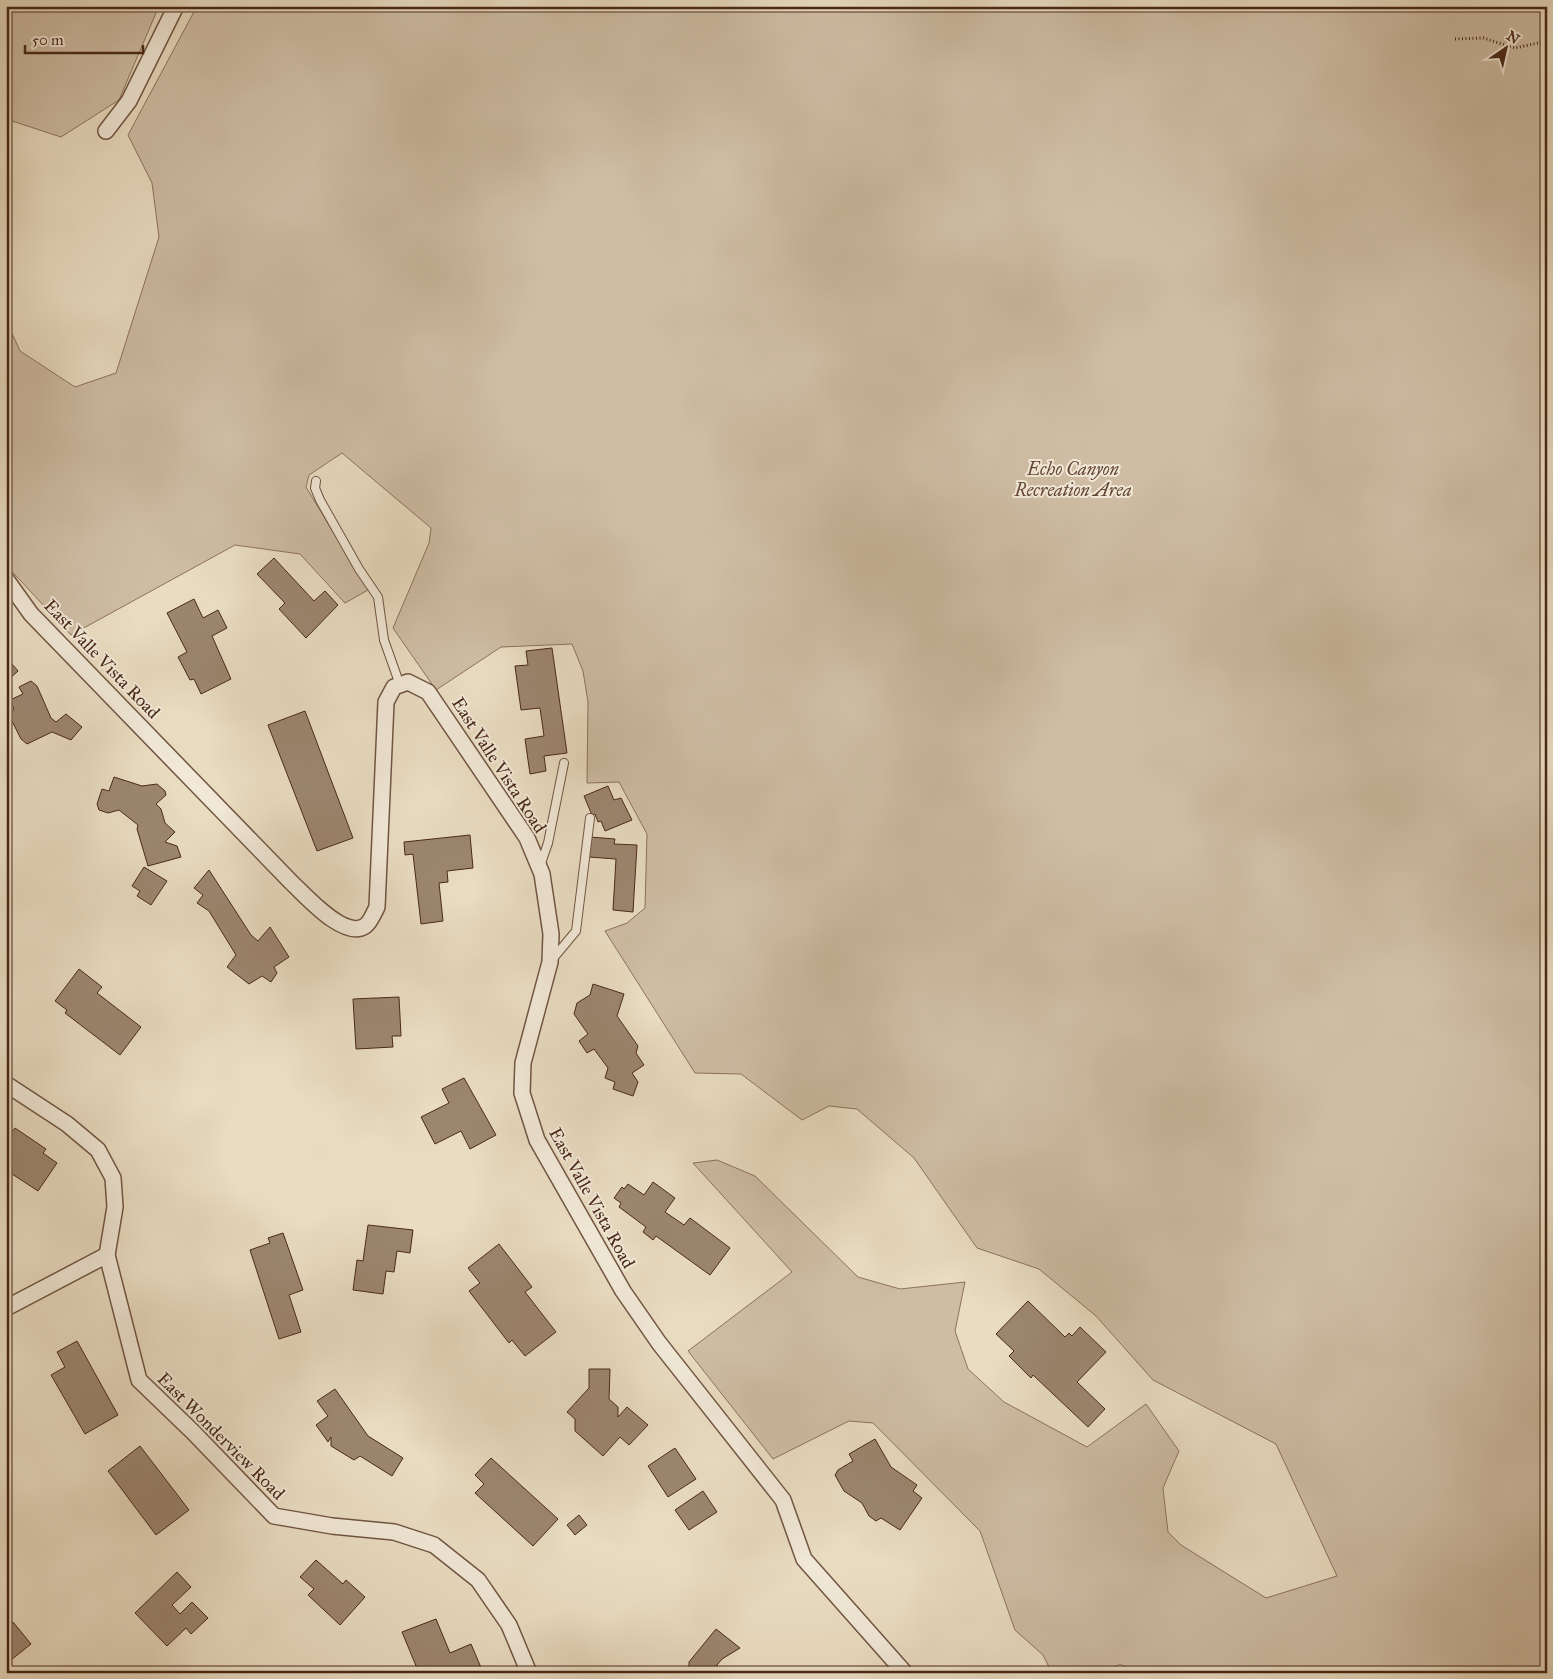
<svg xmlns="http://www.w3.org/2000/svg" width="1553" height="1679" viewBox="0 0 1553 1679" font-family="'IM FELL Great Primer',serif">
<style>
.green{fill:#cebda4;stroke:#8c725e}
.building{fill:#9c8670;stroke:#492818}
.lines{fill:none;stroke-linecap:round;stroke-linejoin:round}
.service-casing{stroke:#715542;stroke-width:10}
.minor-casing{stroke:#715542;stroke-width:18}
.path{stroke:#492818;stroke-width:3;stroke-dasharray:1 2.5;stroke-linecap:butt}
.service{stroke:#f1e8d7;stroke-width:8}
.minor{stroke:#f1e8d7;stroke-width:15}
.labels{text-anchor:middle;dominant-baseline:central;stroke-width:4;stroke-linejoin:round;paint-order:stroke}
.park-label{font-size:18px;font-style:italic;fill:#644634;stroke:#f1e8d7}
.street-label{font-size:18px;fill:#492818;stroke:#f1e8d7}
</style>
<rect width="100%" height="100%" fill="#e9dcc1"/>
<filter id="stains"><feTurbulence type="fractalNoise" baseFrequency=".004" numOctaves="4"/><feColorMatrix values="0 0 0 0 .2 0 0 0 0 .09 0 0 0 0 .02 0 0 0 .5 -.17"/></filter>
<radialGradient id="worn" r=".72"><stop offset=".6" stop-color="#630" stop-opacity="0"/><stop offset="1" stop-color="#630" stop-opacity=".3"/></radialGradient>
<g class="green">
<polygon points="6,6 159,6 119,100 61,137 6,119"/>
<polygon points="197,6 1547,6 1547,1673 1135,1673 1120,1664 1105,1673 1052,1673 1043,1655 1015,1630 980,1531 873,1423 849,1421 773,1459 688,1351 792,1272 693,1163 717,1160 755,1176 858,1277 900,1289 965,1282 955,1331 968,1369 1004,1402 1087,1447 1146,1404 1179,1451 1163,1488 1168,1532 1181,1545 1266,1598 1337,1576 1276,1444 1153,1380 1096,1316 1039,1269 977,1248 914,1158 857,1109 829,1106 802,1120 741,1074 695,1073 605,931 627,923 645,908 647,834 619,782 587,783 588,702 583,671 572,644 501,647 436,690 393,628 429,543 431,528 342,453 309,475 306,487 368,590 345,603 300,554 235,545 71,635 6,565 6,320 20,351 75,387 116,373 159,237 152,183 128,135"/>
</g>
<g class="building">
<polygon points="274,558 314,601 325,591 338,605 306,638 279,609 285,603 257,574"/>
<polygon points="194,599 203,618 218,610 227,628 212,636 231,679 201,694 194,679 190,680 178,657 187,652 167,613"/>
<polygon points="552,648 567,753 544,756 546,771 530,774 525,739 544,736 540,708 521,710 515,666 528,665 526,651"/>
<polygon points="7,658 18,671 6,682 6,659"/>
<polygon points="31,681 37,686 51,718 56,722 66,714 82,727 71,740 52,732 27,744 21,739 9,715 14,709 10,700 23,694 19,687"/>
<polygon points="305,711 353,838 317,851 268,725"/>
<polygon points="114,777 142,786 157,784 165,791 166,795 156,804 161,809 165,823 175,832 165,842 177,846 181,857 148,866 137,829 138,825 119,810 108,813 99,810 97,804 102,789 109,791"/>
<polygon points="608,786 614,800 621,798 632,820 605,831 601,821 598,822 595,814 592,815 584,796"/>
<polygon points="470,835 473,868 447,871 448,882 439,883 443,921 421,924 413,854 405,855 404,842"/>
<polygon points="590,837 615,839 614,844 637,845 633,912 613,910 616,859 589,857"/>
<polygon points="144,867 167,881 151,905 137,896 140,891 132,886"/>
<polygon points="209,870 251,935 258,941 270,927 289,957 274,967 277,973 271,982 262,976 249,984 227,967 236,955 209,911 197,903 203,895 194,888"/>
<polygon points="79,969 102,987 97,993 141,1027 120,1055 65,1013 67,1010 55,1001"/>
<polygon points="593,984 624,994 617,1016 638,1046 636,1053 644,1065 632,1073 638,1082 633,1096 613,1089 615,1082 605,1078 608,1068 594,1049 587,1053 579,1041 588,1034 574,1014 577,1003 590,995"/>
<polygon points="399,997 401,1036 392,1036 393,1047 356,1049 353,999"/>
<polygon points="464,1078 496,1135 470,1149 461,1131 435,1144 421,1117 449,1103 442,1089"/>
<polygon points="6,1128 12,1132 15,1128 46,1149 43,1153 57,1163 38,1191 6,1170"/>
<polygon points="653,1182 675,1198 665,1212 684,1225 690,1218 730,1248 710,1275 656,1236 653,1240 643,1232 646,1227 619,1207 621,1203 614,1198 622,1187 624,1189 628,1184 644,1195"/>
<polygon points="368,1225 413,1230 410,1253 397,1251 394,1272 386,1271 383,1294 353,1290 357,1260 363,1261"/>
<polygon points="283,1233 303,1290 289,1295 301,1332 279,1339 250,1250 270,1243 268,1238"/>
<polygon points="499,1244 532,1287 525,1292 556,1332 525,1356 512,1340 509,1343 469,1291 480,1283 468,1268"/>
<polygon points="1028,1301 1065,1337 1069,1333 1072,1336 1080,1327 1106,1352 1077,1382 1105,1409 1088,1427 1033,1375 1031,1378 1009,1356 1014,1351 996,1334"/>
<polygon points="77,1341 118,1415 85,1434 51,1375 65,1367 57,1352"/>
<polygon points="589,1369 610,1369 609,1399 618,1407 618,1417 627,1407 648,1425 629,1445 620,1437 603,1456 575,1431 575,1419 567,1412 589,1388"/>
<polygon points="335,1389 368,1436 403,1458 392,1476 360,1456 354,1460 331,1446 331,1437 328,1442 316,1425 328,1416 317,1401"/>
<polygon points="875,1439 891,1467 917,1485 913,1491 922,1498 900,1530 881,1518 876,1521 869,1516 862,1503 844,1491 835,1475 838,1470 853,1461 849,1454"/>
<polygon points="140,1446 189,1510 156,1535 108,1471"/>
<polygon points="675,1448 696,1479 668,1497 648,1466"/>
<polygon points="491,1458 558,1519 533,1546 475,1493 484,1484 475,1475"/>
<polygon points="703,1491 717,1512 689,1530 675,1510"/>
<polygon points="579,1515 587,1525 575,1535 567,1525"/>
<polygon points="316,1560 343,1584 346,1580 365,1597 340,1625 308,1595 314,1589 300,1577"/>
<polygon points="177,1572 191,1587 172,1605 180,1614 192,1602 208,1618 191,1634 186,1628 167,1646 135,1613"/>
<polygon points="436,1619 450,1653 471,1644 482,1670 475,1673 419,1673 402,1632"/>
<polygon points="13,1622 31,1644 11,1660 6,1654 6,1625 8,1626"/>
<polygon points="716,1629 740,1648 722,1659 717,1665 717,1673 689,1673 689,1662"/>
</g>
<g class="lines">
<defs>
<g id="service">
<polyline points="316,481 315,488 320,500 359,569 378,597 384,640 400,685"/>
<polyline points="540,866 548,843 564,763"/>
<polyline points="551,961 576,931 590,818"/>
</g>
<g id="minor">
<polyline points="106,131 129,101 176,6"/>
<path d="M6 579 31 614 291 882C305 895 344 940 365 926 370 923 374 913 377 907L386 702 394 687 408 682 428 692 527 838 542 874 551 934 550 962 523 1063 522 1093 537 1140 623 1291 659 1343 783 1500 804 1559 905 1673"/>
<polyline points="6,1084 67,1124 98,1150 113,1178 115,1207 107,1255 139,1380 193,1432 274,1516 332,1526 394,1532 434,1545 478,1580 509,1625 529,1673"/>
<polyline points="6,1308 107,1255"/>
</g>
</defs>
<use href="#service" class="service-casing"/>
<use href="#minor" class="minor-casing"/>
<g class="path">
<polyline points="1543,6 1547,21"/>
<polyline points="1455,39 1483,38 1515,48 1547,41"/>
</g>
<use href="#service" class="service"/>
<use href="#minor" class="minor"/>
</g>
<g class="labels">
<g class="park-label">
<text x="1073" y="469">Echo Canyon<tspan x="1073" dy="21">Recreation Area</tspan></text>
</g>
<g class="street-label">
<text transform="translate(102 659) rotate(46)">East Valle Vista Road</text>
<text transform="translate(499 765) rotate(57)">East Valle Vista Road</text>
<text transform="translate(592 1198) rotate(61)">East Valle Vista Road</text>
<text transform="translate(221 1436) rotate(45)">East Wonderview Road</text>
</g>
</g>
<rect width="1553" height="1679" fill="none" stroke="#e9dcc1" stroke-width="25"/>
<rect x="8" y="8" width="1538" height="1664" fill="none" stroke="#492818" stroke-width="2.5"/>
<rect x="12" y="12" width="1528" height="1654" fill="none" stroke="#492818"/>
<g transform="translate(1506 48) rotate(34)" stroke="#f1e8d7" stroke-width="4" paint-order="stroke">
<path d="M0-4L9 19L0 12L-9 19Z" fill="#492818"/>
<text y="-8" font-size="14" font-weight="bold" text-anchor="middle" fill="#492818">N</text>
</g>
<path d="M25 45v8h118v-8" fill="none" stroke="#492818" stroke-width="2.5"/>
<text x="32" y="45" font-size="15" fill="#492818" stroke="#f1e8d7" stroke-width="4" paint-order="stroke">50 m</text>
<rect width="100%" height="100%" filter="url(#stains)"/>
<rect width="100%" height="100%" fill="url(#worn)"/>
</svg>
